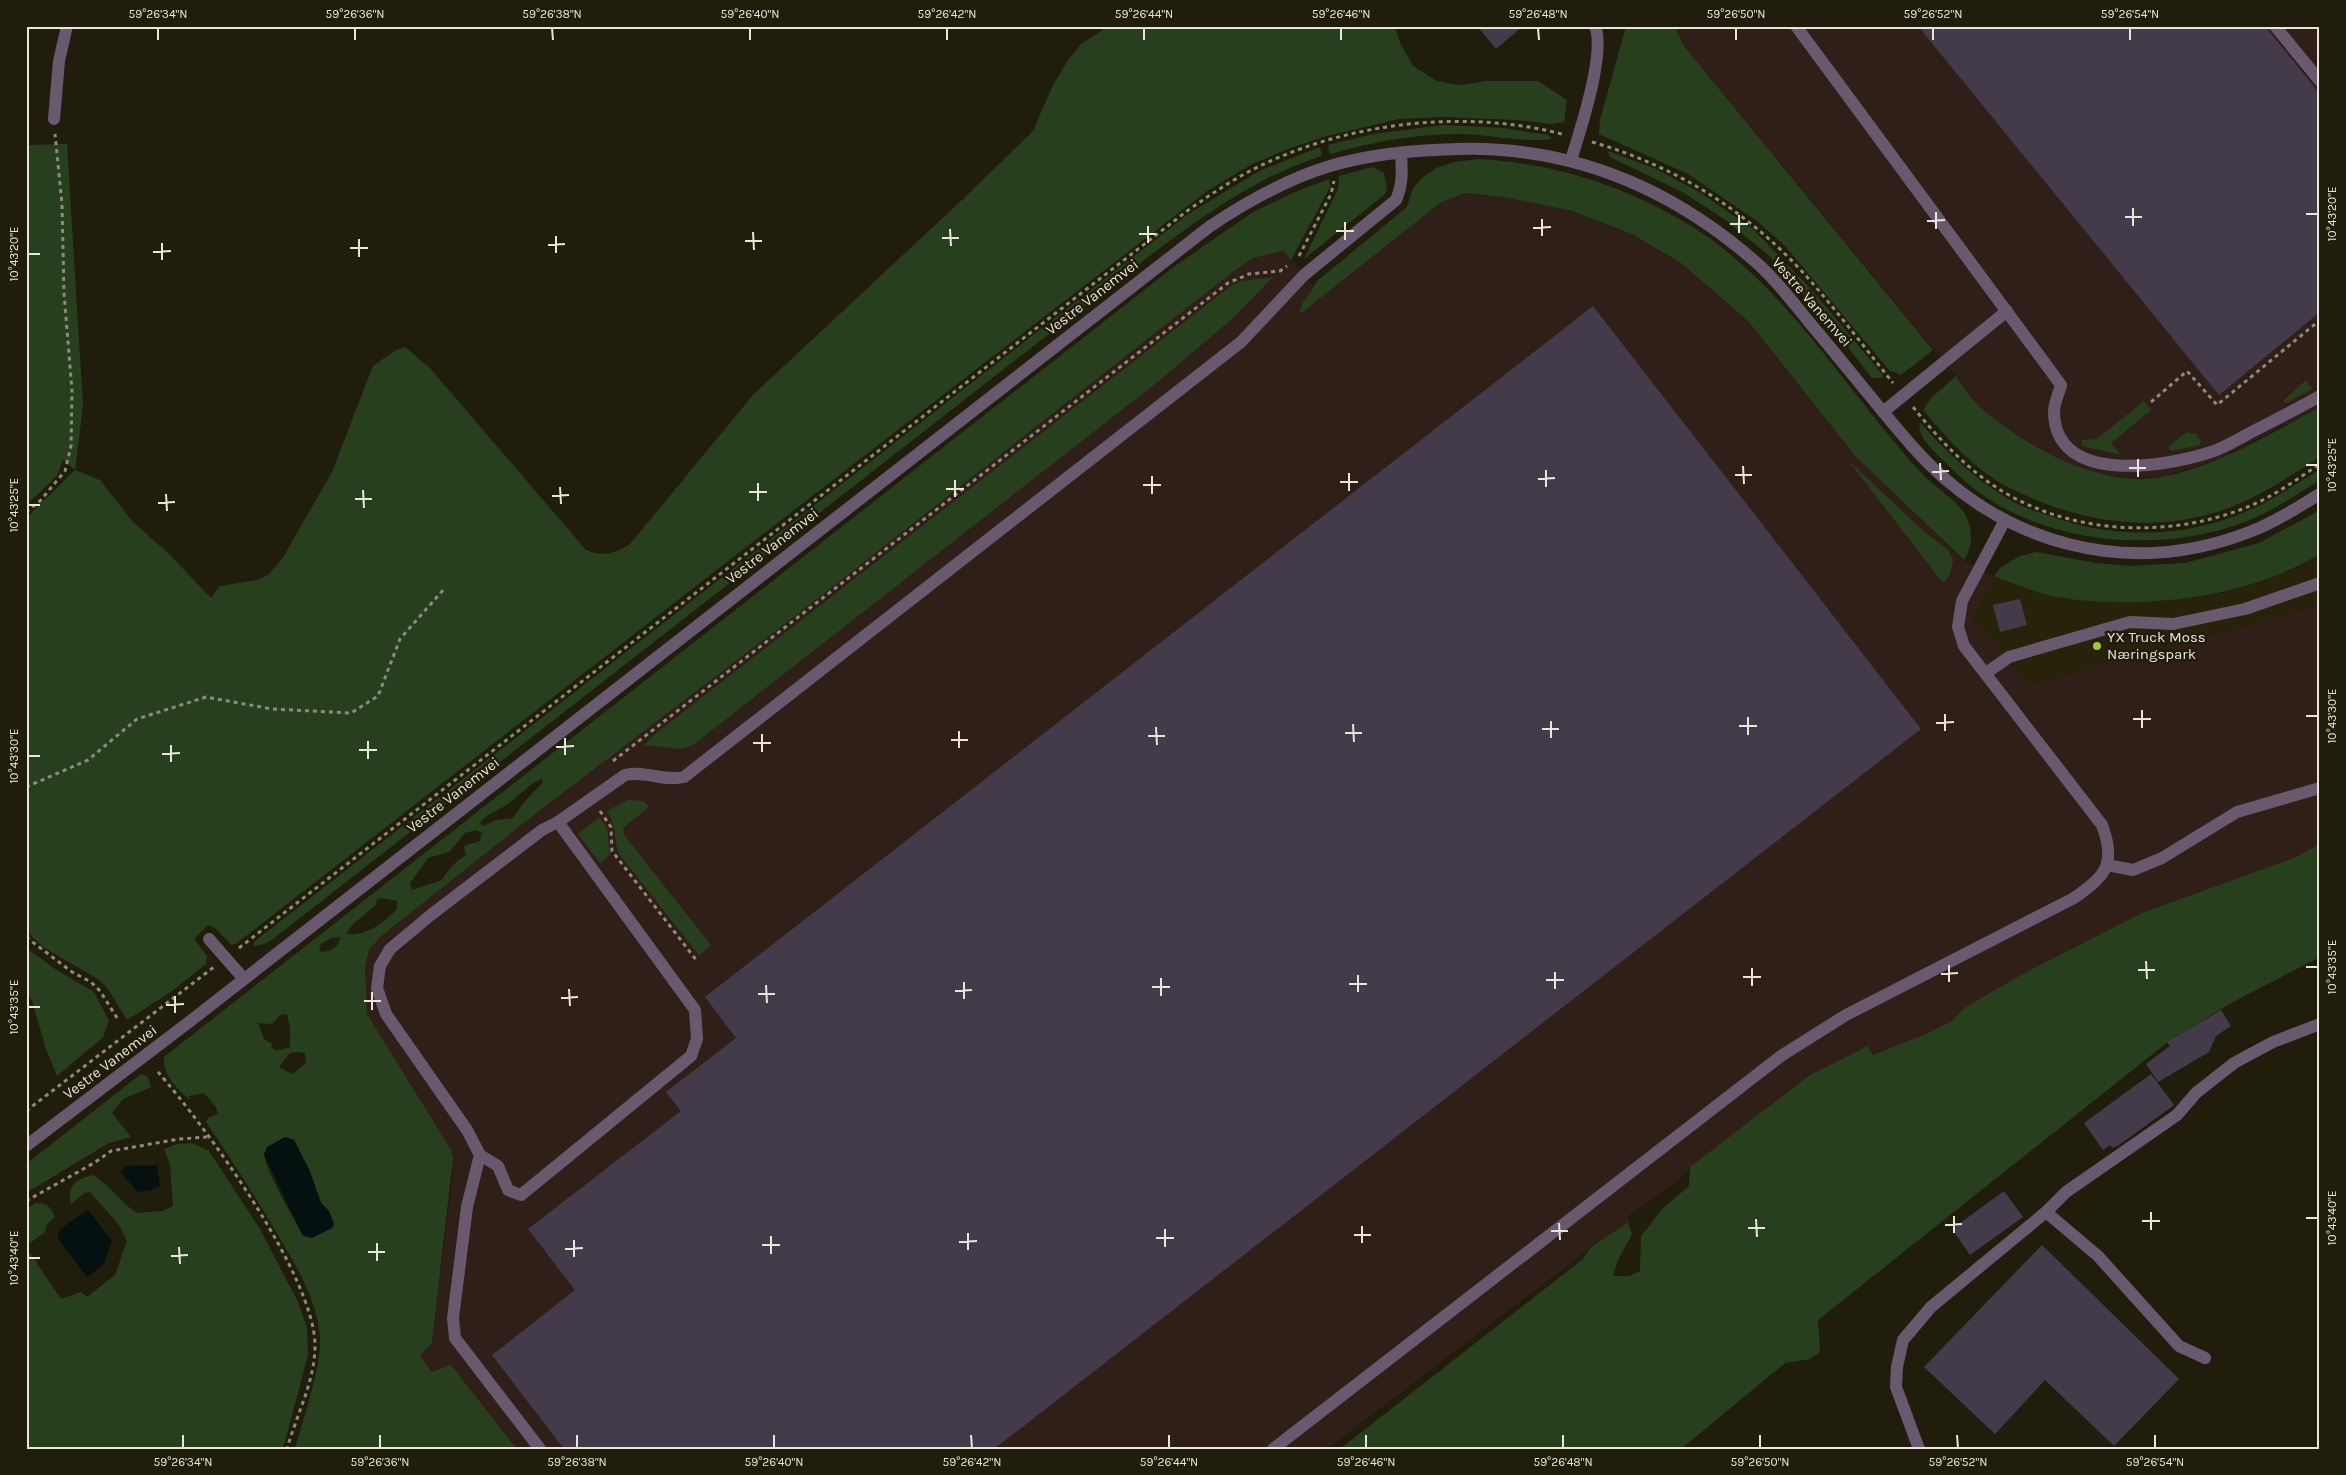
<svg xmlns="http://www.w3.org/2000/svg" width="2346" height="1475" viewBox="0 0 2346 1475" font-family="Karla,sans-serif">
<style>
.built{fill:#28220a}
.industrial{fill:#301f18}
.green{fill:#283f1e;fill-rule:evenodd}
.water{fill:#051010}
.building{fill:#443b4a}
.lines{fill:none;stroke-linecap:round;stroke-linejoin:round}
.path{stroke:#8e8b7e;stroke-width:3;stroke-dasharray:4 4;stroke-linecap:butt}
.minor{stroke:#68596f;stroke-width:12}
.ticks{fill:none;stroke:#e8e6db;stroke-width:2}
.poi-dot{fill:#9bcb32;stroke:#211d0c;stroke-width:2}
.labels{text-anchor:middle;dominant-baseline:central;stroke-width:5;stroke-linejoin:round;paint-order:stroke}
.street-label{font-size:15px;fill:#e8e6db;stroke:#211d0c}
.poi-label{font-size:15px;fill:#e8e6db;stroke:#211d0c;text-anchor:start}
.neatline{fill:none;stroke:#e8e6db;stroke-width:2}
.ticks-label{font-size:12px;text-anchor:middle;fill:#e8e6db}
</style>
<rect width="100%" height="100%" fill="#211d0c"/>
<polygon class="built" points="2320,554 2320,606 2030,685 1974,618 1994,576 2061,598 2109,602 2192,598 2224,593 2257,583 2296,568"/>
<g class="industrial">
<polygon points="1675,26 2315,26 2320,32 2320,407 2218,459 2166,476 2135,479 2101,474 2065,463 2046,453 1997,423 1966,393 1956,376 1683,45"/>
<polygon points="1465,193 1504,197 1573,211 1632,234 1681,263 1749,322 1856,457 1963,560 1994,576 1974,618 2030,685 2320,606 2320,844 2296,857 2142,913 1964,1008 1952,1021 1926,1034 1873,1055 1869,1046 1691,1167 1676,1182 1628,1216 1628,1222 1624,1225 1590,1248 1327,1449 517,1449 451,1365 432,1372 420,1356 432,1343 453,1171 367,1014 365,966 369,950 380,937 534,815 812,603 1234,271 1253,258 1284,251 1315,288 1305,297 1440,203"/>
</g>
<g class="green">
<path d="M1109 26H1395L1400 43 1413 66 1437 81 1459 85 1487 81H1538L1567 100 1564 122 1551 124 1517 120 1444 117 1399 119 1323 137 1288 149 1252 164 1207 191 714 572 237 943 232 945 214 927 208 925 194 939 207 956 206 964 172 991 127 1020 106 986 96 978 43 947 26 931V518L75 470 63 460 57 476 26 505V145L67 144 83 406 75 470 100 480 134 523 168 553 211 598 220 586 258 580 269 574 282 559 332 472 373 366 396 350 405 347 429 367 586 550C603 557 615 554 630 544L753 395 963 199 1033 131 1052 87 1068 60 1081 44Z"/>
<polygon points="1626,26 1675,26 1683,45 1933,350 1901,375 1889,370 1786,247 1757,221 1688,174 1599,134 1600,120"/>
<path d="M1443 125 1504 128 1548 135 1552 139C1522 143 1489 134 1459 134 1415 134 1372 142 1330 154L1328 145 1373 134Z"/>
<path d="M1320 147 1322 156C1249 179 1191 225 1131 270L273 939 265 944 253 946 255 941 1187 215 1259 171Z"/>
<polygon points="1608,151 1656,169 1701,193 1753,229 1811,289 1873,363 1883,375 1882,378 1872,378 1824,317 1766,253 1724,219 1684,193 1610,157"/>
<path d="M1479 159C1555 163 1628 187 1693 227 1779 282 1836 374 1901 450 1912 463 1924 477 1938 488 1947 496 1958 503 1965 514 1973 529 1973 547 1964 560L1856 457 1749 322 1681 263 1632 234 1573 211 1504 197 1465 193 1440 203 1300 314C1300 299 1313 294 1316 282L1407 207 1413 188 1422 178 1436 168 1455 162Z"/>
<polygon points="1372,167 1384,173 1387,189 1384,195 1304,259 1338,189 1339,176"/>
<path d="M1329 179 1330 187 1291 260 1284 251 1253 258 1234 271 812 603 534 815 380 937 369 950 365 966 367 1014 451 1150 453 1158 432 1343 420 1356 432 1372 451 1365 517 1449H295C303 1420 322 1364 320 1337 317 1297 292 1259 272 1225 251 1190 229 1156 206 1122L208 1118 218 1114 216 1107 204 1093 189 1096 190 1100C177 1088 163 1076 164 1057L1175 266 1253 212 1295 192ZM541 779 543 783C533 792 520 806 513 818L496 820 484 826 480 823C487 813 500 810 509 803 521 794 528 785 541 779ZM476 830 482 833 480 841 464 846 466 855C454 863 449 868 442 880L412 890 410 883 428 858 449 852 465 833ZM381 898 397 901V909C384 923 365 937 346 934L352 925 376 905 377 899ZM340 937C339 948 328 954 319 951L321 944 331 938ZM287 1014 290 1027V1047L276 1051 271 1047 272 1044 264 1039 258 1023 272 1024 280 1015ZM298 1052 305 1053 306 1063 292 1074 279 1067 290 1053ZM264 1152 309 1169 321 1203 329 1211 303 1236C294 1218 264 1169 264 1152Z"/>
<polygon points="1273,277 1232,319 1160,380 693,745 681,749 644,745 660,730 1232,285 1241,281"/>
<path d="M1956 376C1973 406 1999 424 2028 442 2061 462 2095 476 2134 479 2190 482 2271 434 2320 407V457C2292 475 2265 493 2234 506 2169 532 2097 526 2034 499 2021 493 2006 487 1994 479 1967 461 1944 435 1923 410L1931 398Z"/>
<polygon points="2306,380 2312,389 2286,403 2283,401"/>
<polygon points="2144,401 2151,410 2111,443 2121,455 2082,446 2082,440 2097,439"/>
<path d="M1920 422C1946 453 1976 480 2012 501 2022 507 2035 511 2047 515 2114 540 2189 539 2254 508 2277 497 2298 483 2320 469V480C2296 495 2273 511 2247 521 2153 558 2021 543 1950 467 1939 455 1916 439 1920 422Z"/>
<polygon points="2187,432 2196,434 2201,441 2200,445 2172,451 2169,449 2169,446"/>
<polygon points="1848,460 1922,530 1948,550 1953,561 1949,576 1943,583"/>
<path d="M2320 510V554C2262 588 2201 600 2135 602 2111 602 2086 602 2063 598 2040 595 2016 584 1994 576L2000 568 2020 556 2036 552 2096 563 2130 566 2185 563 2259 543Z"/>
<path d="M628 800 643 801 649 807 623 828 624 835 711 945 699 955 619 854C613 837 618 828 607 811Z"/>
<polygon points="599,817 607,828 610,855 600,863 578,834"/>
<polygon points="2320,844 2320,957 2229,1004 2169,1041 1818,1320 1820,1352 1810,1359 1785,1363 1681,1449 1340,1449 1583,1259 1590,1248 1628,1222 1632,1234 1618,1260 1613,1276 1629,1276 1640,1271 1641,1236 1663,1208 1689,1186 1690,1167 1810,1075 1868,1046 1873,1055 1926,1034 1952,1021 1964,1008 2021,975 2142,913 2296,857"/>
<polygon points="26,948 55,969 94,992 109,1021 103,1037 57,1076 46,1049 32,1001 26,992"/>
<polygon points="141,1074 148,1077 151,1087 123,1099 112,1113 131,1137 109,1143 26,1193 26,1164"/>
<path d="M192 1143 209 1151 260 1229 298 1302 307 1328 308 1355 283 1449H26V1247L61 1299 81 1292 87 1297 115 1275 127 1241 119 1225 90 1192 84 1193 71 1204C66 1187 77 1178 93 1175 109 1185 120 1201 136 1213L162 1211 173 1206 170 1164 164 1149 177 1144Z"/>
<path d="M36 1203C47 1203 51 1207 55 1217L47 1224 45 1232 26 1246V1209Z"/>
</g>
<g class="water">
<polygon points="285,1137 294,1140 309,1169 321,1203 329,1211 334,1224 332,1228 312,1238 303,1236 264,1155 267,1147"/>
<polygon points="157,1165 160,1186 151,1190 137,1192 120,1171 126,1166"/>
<polygon points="86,1211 89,1211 112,1241 104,1264 87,1277 57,1238 60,1229"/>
</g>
<g class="building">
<polygon points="1477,26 1523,26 1496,49"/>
<polygon points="1918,26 2265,26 2320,94 2320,312 2219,395"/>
<polygon points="1593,306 1921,729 994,1449 564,1449 492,1355 575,1290 528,1229 681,1111 666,1092 736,1038 705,997"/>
<polygon points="2020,599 2027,625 2000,632 1993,605"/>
<polygon points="2221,1010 2231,1026 2216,1036 2209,1052 2158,1082 2146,1064 2170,1046 2167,1042"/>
<polygon points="2151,1074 2174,1105 2119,1145 2112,1148 2110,1145 2103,1150 2084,1123"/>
<polygon points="2004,1191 2023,1217 1970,1255 1952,1229"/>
<polygon points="2042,1245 2179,1379 2114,1446 2045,1380 1995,1434 1924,1367"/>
</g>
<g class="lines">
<g class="path">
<path d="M1592 142C1676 166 1749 212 1807 277 1837 311 1865 348 1893 383"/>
<polyline points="1299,256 1331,194 1334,181"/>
<polyline points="2151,402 2187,371 2217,405 2320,320"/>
<path d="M1913 407C1933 432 1954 455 1979 475 2052 533 2159 542 2245 508 2271 498 2296 480 2320 464"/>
<polyline points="26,512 40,501 65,471 71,446 72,391 64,293 62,204 55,134"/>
<polyline points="613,761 1228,283 1249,274 1280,271 1287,266"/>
<polyline points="26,787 88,760 137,719 206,697 272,709 351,713 378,696 400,639 445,588"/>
<polyline points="600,811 611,827 612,851 697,961"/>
<polyline points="26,937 72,972 91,982 100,991 119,1021"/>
<path d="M239 948 1187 211C1207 197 1226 184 1248 172 1341 123 1460 108 1562 134"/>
<path d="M158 1072C205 1126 315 1276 315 1346 315 1381 296 1416 287 1449"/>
<polyline points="26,1111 214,967"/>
<polyline points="26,1201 94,1163 111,1151 179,1139 207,1137"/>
</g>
<g class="minor">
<path d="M1796 26 2061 385C2059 393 2054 403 2054 411 2054 486 2165 467 2211 452 2223 448 2235 441 2246 435 2271 422 2295 410 2320 396"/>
<polyline points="2275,26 2320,81"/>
<polyline points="54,119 59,61 67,26"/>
<path d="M1571 160C1580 131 1606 53 1595 26"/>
<polyline points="1883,412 2007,311"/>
<polyline points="1986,673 2009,657 2130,622 2173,624 2245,609 2320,583"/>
<polyline points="2107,865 2133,870 2162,858 2237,812 2320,788"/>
<polyline points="209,939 244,979"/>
<path d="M26 1146 193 1019 1209 227C1246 202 1287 179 1330 166 1370 154 1416 150 1458 149 1572 146 1672 188 1758 264 1777 281 1793 302 1809 322 1844 363 1877 406 1912 446 1999 545 2128 580 2252 531 2276 522 2298 507 2320 494"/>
<polyline points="480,1155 498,1166 508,1190 521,1195 691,1056 697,1039 695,1010 558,822"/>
<polyline points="2046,1212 2098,1256 2179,1346 2205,1358"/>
<path d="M540 1449 455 1338 453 1318 467 1207 480 1155 467 1130 386 1014 377 988 380 966 390 949 432 914 542 830 558 822 625 775C645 770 663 782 684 777L1241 342 1304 275 1396 200C1403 184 1402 171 1401 153"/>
<path d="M1273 1449 1781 1056 1846 1015 2074 898C2105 876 2117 865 2102 825L1964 646 1958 627 1962 601 2005 520"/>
<polyline points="1919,1449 1896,1387 1897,1367 1903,1340 1931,1307 2046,1212 2066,1192 2177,1115 2196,1093 2234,1063 2273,1042 2320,1024"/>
</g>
</g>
<path class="ticks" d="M158 28V40M355 28V40M552 28 553 40M750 28V40M947 28V40M1144 28V40M1341 28V40M1538 28 1539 40M1736 28V40M1933 28V40M2130 28V40M2133 208V226M1936 212V229M2306 214H2318M1739 215V233M2125 217H2142M1542 219V236M1927 221 1945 220M1345 222V240M1730 224H1748M1148 226V243M1533 228 1551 227M950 229 951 246M1336 231H1354M753 232 754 250M1139 234H1156M556 236V253M942 238H959M359 239V257M745 241H762M162 243V260M548 245 565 244M350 248H368M153 252 171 251M28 254H40M2138 459V477M1940 463 1941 480M2306 465H2318M1743 466 1744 484M2129 468H2146M1546 470V487M1932 472 1949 471M1349 473V491M1735 475H1752M1152 476V494M1538 479 1555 478M955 480V497M1340 482H1358M758 483V501M1143 485H1161M560 487 561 504M946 489H964M363 490 364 508M749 492H767M166 494 167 511M552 496 569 495M355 499H372M158 503 175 502M28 505H40M2142 710V728M1945 714V731M2306 716H2318M1748 717V735M2133 719H2151M1551 721V738M1936 723 1954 722M1353 724 1354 742M1739 726H1757M1156 727 1157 745M1542 729H1559M959 731V748M1345 733H1362M762 734V752M1148 736H1165M565 738V755M951 740H968M368 741V759M753 743H771M171 745V762M556 747 574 746M359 750H377M162 754 180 753M28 756H40M2146 961 2147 979M1949 965V982M2306 967H2318M1752 968V986M2138 970H2155M1555 972V989M1941 974 1958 973M1358 975V992M1743 977H1761M1161 978V996M1546 980H1564M964 982V999M1349 984H1367M766 985 767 1003M1152 987H1170M569 989 570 1006M955 991 972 990M372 992V1010M758 994H775M175 996V1013M561 998 578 997M364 1001H381M166 1005 184 1004M28 1007H40M2151 1212V1230M1954 1216V1233M2306 1218H2318M1756 1219 1757 1237M2142 1221H2160M1559 1223 1560 1240M1945 1225 1962 1224M1362 1226V1243M1748 1228H1765M1165 1229V1247M1551 1231H1568M968 1233V1250M1354 1235H1371M771 1236V1254M1156 1238H1174M574 1240V1257M959 1242 977 1241M377 1243V1261M762 1245H780M179 1247 180 1264M565 1249 583 1248M368 1252H385M171 1256 188 1255M28 1258H40M183 1435V1448M380 1435V1448M577 1435V1448M774 1435V1448M971 1435 972 1448M1169 1435V1448M1366 1435V1448M1563 1435V1448M1760 1435V1448M1957 1435 1958 1448M2155 1435V1448"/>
<circle class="poi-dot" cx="2097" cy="646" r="5"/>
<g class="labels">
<g class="street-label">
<text transform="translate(1092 297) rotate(-38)">Vestre Vanemvei</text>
<text transform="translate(1812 302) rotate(49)">Vestre Vanemvei</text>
<text transform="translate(772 546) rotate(-38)">Vestre Vanemvei</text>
<text transform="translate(453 795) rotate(-38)">Vestre Vanemvei</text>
<text transform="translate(110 1062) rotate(-37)">Vestre Vanemvei</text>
</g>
<g class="poi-label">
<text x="2107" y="637">YX Truck Moss<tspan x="2107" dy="17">Næringspark</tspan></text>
</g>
</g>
<rect width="2346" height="1475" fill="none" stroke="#211d0c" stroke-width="55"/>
<rect x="28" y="28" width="2290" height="1420" class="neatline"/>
<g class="ticks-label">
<text x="158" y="18">59°26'34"N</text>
<text x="355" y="18">59°26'36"N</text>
<text x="552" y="18">59°26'38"N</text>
<text x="750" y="18">59°26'40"N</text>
<text x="947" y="18">59°26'42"N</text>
<text x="1144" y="18">59°26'44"N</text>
<text x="1341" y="18">59°26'46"N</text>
<text x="1538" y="18">59°26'48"N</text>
<text x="1736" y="18">59°26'50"N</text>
<text x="1933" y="18">59°26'52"N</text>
<text x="2130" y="18">59°26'54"N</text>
<text transform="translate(2332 214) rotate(-90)" y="4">10°43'20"E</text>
<text transform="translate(14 254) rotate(-90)" y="4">10°43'20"E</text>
<text transform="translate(2332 465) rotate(-90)" y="4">10°43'25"E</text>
<text transform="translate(14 505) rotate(-90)" y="4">10°43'25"E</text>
<text transform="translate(2332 716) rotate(-90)" y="4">10°43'30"E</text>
<text transform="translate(14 756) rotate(-90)" y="4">10°43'30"E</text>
<text transform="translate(2332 967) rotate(-90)" y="4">10°43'35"E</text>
<text transform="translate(14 1007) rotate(-90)" y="4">10°43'35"E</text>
<text transform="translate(2332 1218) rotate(-90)" y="4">10°43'40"E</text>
<text transform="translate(14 1258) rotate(-90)" y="4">10°43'40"E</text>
<text x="183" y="1466">59°26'34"N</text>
<text x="380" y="1466">59°26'36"N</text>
<text x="577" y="1466">59°26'38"N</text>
<text x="774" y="1466">59°26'40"N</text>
<text x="972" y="1466">59°26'42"N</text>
<text x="1169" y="1466">59°26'44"N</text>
<text x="1366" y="1466">59°26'46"N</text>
<text x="1563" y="1466">59°26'48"N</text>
<text x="1760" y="1466">59°26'50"N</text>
<text x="1958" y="1466">59°26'52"N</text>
<text x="2155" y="1466">59°26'54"N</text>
</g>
</svg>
